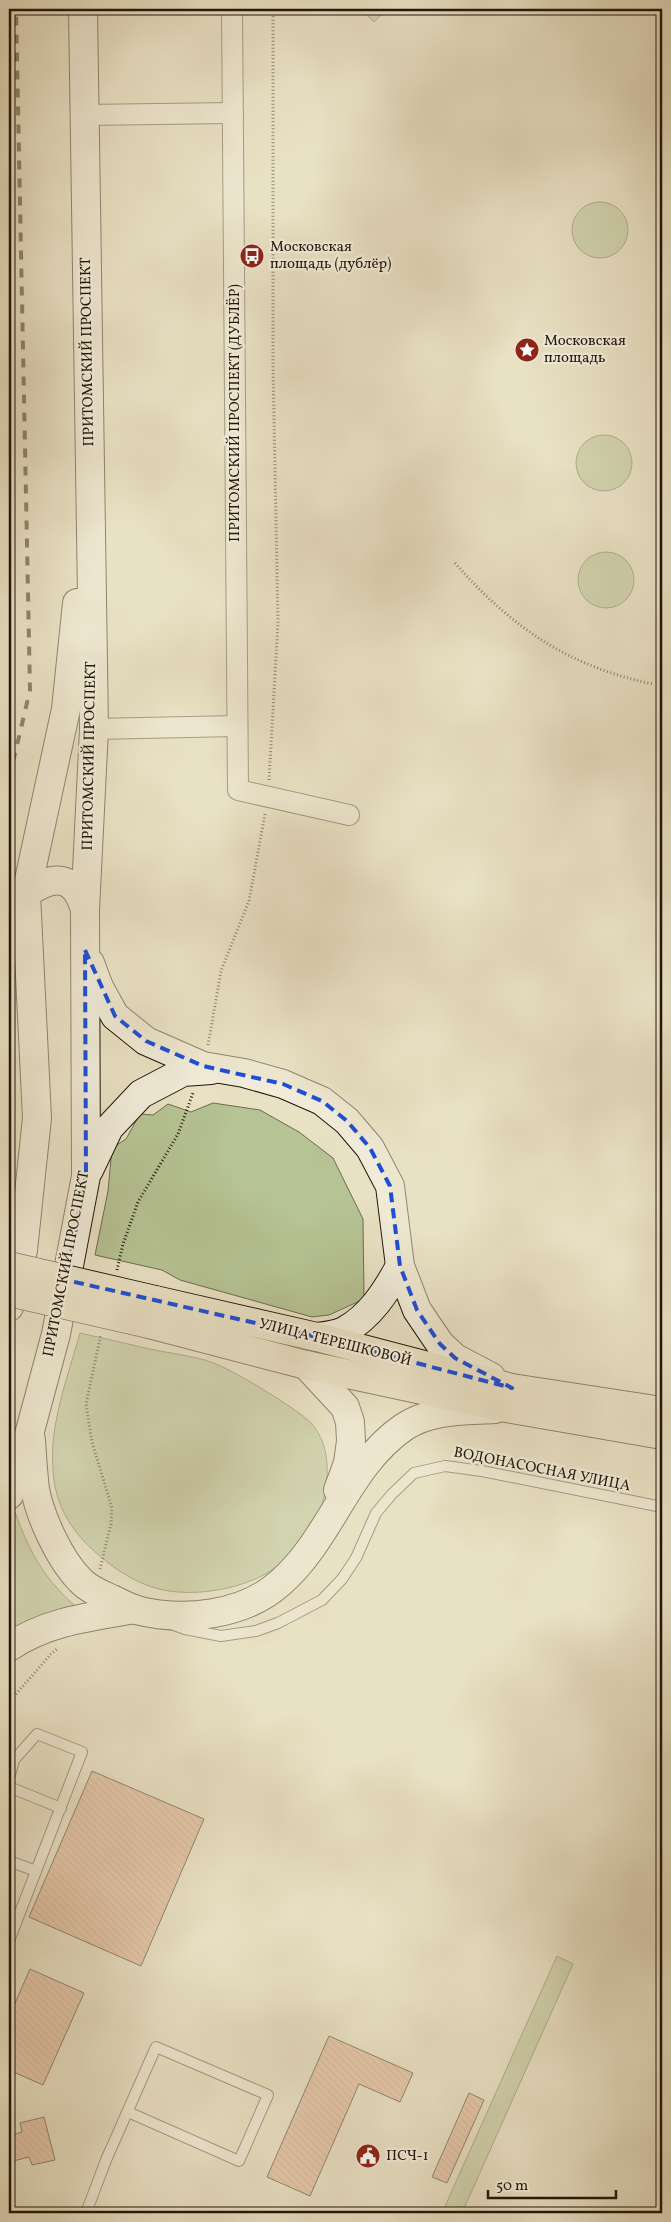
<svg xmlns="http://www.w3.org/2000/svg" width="671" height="2222" viewBox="0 0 671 2222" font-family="Vollkorn,serif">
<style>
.green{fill:#b6c394;stroke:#6b6c4e}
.building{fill:url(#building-back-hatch);stroke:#201609}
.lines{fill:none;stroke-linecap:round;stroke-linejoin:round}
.service-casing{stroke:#524938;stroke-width:12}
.minor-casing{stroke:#524938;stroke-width:22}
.secondary-casing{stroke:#201609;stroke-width:30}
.primary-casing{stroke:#201609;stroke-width:30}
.path{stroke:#201609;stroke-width:3;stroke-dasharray:1 2.5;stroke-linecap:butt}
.service{stroke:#f1ecd9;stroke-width:10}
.minor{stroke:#f1ecd9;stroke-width:20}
.secondary{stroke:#f1ecd9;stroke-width:28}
.primary{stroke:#e9e1c4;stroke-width:28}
.rail{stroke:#201609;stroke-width:4;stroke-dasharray:9 9;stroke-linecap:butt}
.primary-bridge-casing{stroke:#201609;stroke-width:30;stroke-linecap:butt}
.primary-bridge{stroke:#e9e1c4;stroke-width:28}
.marked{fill:none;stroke:#1d4ed8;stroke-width:4;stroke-dasharray:10 6;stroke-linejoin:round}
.labels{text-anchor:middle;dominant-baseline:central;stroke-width:4.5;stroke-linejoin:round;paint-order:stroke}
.poi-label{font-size:15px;fill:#201609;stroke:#f1ecd9;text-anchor:start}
.street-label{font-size:15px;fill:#201609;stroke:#f1ecd9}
</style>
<defs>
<pattern id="building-back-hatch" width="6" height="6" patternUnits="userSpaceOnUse" patternTransform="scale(1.25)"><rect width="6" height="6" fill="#e3ac8d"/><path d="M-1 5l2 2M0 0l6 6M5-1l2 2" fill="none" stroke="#c29378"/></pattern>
</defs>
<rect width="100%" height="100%" fill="#e9e1c4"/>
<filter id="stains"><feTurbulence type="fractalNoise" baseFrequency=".004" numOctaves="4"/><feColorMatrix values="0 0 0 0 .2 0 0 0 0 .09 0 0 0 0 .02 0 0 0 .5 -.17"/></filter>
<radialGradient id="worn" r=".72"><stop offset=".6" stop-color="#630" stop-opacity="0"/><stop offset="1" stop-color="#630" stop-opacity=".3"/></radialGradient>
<g class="green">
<polygon points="361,9 387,9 374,22"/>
<circle cx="600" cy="230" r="28"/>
<circle cx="604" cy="463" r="28"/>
<circle cx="606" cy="580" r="28"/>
<polygon points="213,1103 260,1110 299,1132 333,1158 363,1219 364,1299 329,1315 312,1317 180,1280 162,1270 95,1255 108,1191 112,1148 126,1139 140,1114 153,1115 168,1104 191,1112"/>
<path d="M80 1333C103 1338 127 1344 150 1349 168 1353 187 1355 205 1360 226 1366 261 1388 280 1400 290 1407 302 1414 311 1423 327 1441 329 1464 326 1487 323 1509 313 1527 299 1544 294 1549 290 1555 285 1560 254 1590 183 1602 144 1584 129 1578 114 1568 101 1557 73 1534 55 1507 53 1470 49 1424 68 1377 80 1333Z"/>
<path d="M15 1512C30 1554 46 1582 81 1611L9 1638V1527Z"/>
<polygon points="557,1956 573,1964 462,2213 442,2213"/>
</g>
<g class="building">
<polygon points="92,1771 204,1819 141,1966 29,1917"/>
<polygon points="30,1969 84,1993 43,2085 9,2070 9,2017"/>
<polygon points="329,2036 413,2073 400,2102 359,2084 310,2196 267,2177"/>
<polygon points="469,2093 484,2100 447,2183 432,2177"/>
<polygon points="44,2117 55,2160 32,2165 29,2157 9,2162 9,2136 22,2132 20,2123"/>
</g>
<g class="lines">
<defs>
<g id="service">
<polyline points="174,1625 185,1629 221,1636 256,1631 278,1623 322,1600 342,1579 356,1558 376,1513 392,1494 414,1473 445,1466 482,1471 662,1507"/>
<polyline points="9,1779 14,1760 37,1734 82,1752 9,1941"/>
<polyline points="9,1787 61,1808"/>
<polyline points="9,1861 36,1871"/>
<polyline points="86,2213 106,2160 156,2047 268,2095 239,2161 128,2112"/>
</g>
<g id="minor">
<polyline points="232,9 238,790 349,815"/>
<polyline points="84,115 233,113"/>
<polyline points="94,729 237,726"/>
</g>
<g id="secondary">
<path d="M26 894C53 874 75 874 85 910"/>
<polyline points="90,963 99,987 115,1016 146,1041 203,1066 244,1073 283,1084 322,1101 347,1121 370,1148 390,1186 400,1266 417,1310 440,1344 455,1358 491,1377"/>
<polyline points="89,1170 109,1128 141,1094 183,1072 211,1070"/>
<polyline points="9,1307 23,1250 37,1118 26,894 66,709 77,603"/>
<path d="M317 1337C325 1336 336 1335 344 1331 370 1317 386 1292 400 1266"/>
<polyline points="306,1365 345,1407 350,1422 351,1441 348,1463 338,1490"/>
<path d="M31 1440C32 1456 33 1473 35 1489 40 1517 60 1560 80 1580 88 1589 101 1594 112 1599 120 1603 128 1607 136 1610 183 1622 243 1616 280 1583 331 1539 347 1466 404 1427 431 1409 464 1411 495 1409"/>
<polyline points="9,1495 30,1431 56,1334 86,1176 85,910 94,729 83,9"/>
<path d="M9 1647C48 1621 89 1617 135 1609"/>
</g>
<g id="primary">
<polyline points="155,1300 317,1337 512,1388 662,1411"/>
<polyline points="149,1324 306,1365 506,1408 662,1435"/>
</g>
</defs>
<use href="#service" class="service-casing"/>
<use href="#minor" class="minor-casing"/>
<use href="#secondary" class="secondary-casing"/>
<use href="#primary" class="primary-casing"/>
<g class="path">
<path d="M455 563C511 627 569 667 653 684"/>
<polyline points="269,780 278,622 273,368 273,9"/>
<polyline points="208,1045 221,971 249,901 265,814"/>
<polyline points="117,1270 123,1244 138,1202 178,1134 193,1093"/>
<polyline points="100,1569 111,1524 112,1508 92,1442 86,1404 101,1334"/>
<polyline points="9,1702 51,1654 57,1649"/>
</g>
<use href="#service" class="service"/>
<use href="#minor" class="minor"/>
<use href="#secondary" class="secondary"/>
<use href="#primary" class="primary"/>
<polyline class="rail" points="9,779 30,690 16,9"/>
<defs>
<g id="primary-bridge">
<polyline points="9,1266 155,1300"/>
<polyline points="9,1292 149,1324"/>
</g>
</defs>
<use href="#primary-bridge" class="primary-bridge-casing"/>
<use href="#primary-bridge" class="primary-bridge"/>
</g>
<path d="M0 0H671V2222H0ZM85 950 115 1016 146 1041 203 1066 283 1084 322 1101 347 1121 370 1148 390 1186 400 1266 417 1310 440 1344 455 1358 512 1388 317 1337 66 1280 86 1176Z" fill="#e9e1c4" fill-opacity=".55" fill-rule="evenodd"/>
<path class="marked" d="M85 950 115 1016 146 1041 203 1066 283 1084 322 1101 347 1121 370 1148 390 1186 400 1266 417 1310 440 1344 455 1358 512 1388 317 1337 66 1280 86 1176Z"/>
<defs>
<symbol id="bus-disc" viewBox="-11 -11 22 22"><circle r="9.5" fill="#8f2418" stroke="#f1ecd9"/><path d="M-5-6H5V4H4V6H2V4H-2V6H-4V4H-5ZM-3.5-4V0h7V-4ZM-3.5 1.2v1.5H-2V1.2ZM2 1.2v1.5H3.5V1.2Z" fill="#fff"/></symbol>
<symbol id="sight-disc" viewBox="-11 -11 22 22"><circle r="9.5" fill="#8f2418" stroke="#f1ecd9"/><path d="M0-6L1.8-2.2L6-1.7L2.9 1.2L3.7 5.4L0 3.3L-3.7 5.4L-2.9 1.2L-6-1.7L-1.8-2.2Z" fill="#fff"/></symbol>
<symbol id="civic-disc" viewBox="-11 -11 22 22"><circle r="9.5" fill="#8f2418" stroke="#f1ecd9"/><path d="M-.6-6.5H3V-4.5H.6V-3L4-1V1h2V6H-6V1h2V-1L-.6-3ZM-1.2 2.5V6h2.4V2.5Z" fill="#fff"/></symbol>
</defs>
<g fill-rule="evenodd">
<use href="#bus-disc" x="238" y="242" width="28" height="28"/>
<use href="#sight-disc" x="513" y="336" width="28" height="28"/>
<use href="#civic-disc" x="354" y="2142" width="28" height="28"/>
</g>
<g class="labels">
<g class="poi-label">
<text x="270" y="247">Московская<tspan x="270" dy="17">площадь (дублёр)</tspan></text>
<text x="544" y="341">Московская<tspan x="544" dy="17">площадь</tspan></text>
<text x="386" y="2156">ПСЧ-1</text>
</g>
<g class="street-label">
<text transform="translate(88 352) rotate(-91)">ПРИТОМСКИЙ ПРОСПЕКТ</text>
<text transform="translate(235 413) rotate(-90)">ПРИТОМСКИЙ ПРОСПЕКТ (ДУБЛЁР)</text>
<text transform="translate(90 756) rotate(-89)">ПРИТОМСКИЙ ПРОСПЕКТ</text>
<text transform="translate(67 1264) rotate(-79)">ПРИТОМСКИЙ ПРОСПЕКТ</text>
<text transform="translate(335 1343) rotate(14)">УЛИЦА ТЕРЕШКОВОЙ</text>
<text transform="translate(542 1470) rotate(11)">ВОДОНАСОСНАЯ УЛИЦА</text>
</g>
</g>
<rect width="671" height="2222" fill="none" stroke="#e9e1c4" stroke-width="30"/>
<rect x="10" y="10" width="651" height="2202" fill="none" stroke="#201609" stroke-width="2.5"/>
<rect x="15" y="15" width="641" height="2192" fill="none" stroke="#201609"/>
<path d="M488 2190v8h128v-8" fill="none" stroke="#201609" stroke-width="2.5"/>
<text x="496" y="2190" font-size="15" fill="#201609" stroke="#f1ecd9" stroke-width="4" paint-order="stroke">50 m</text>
<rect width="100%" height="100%" filter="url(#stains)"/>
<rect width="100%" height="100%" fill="url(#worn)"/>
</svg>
